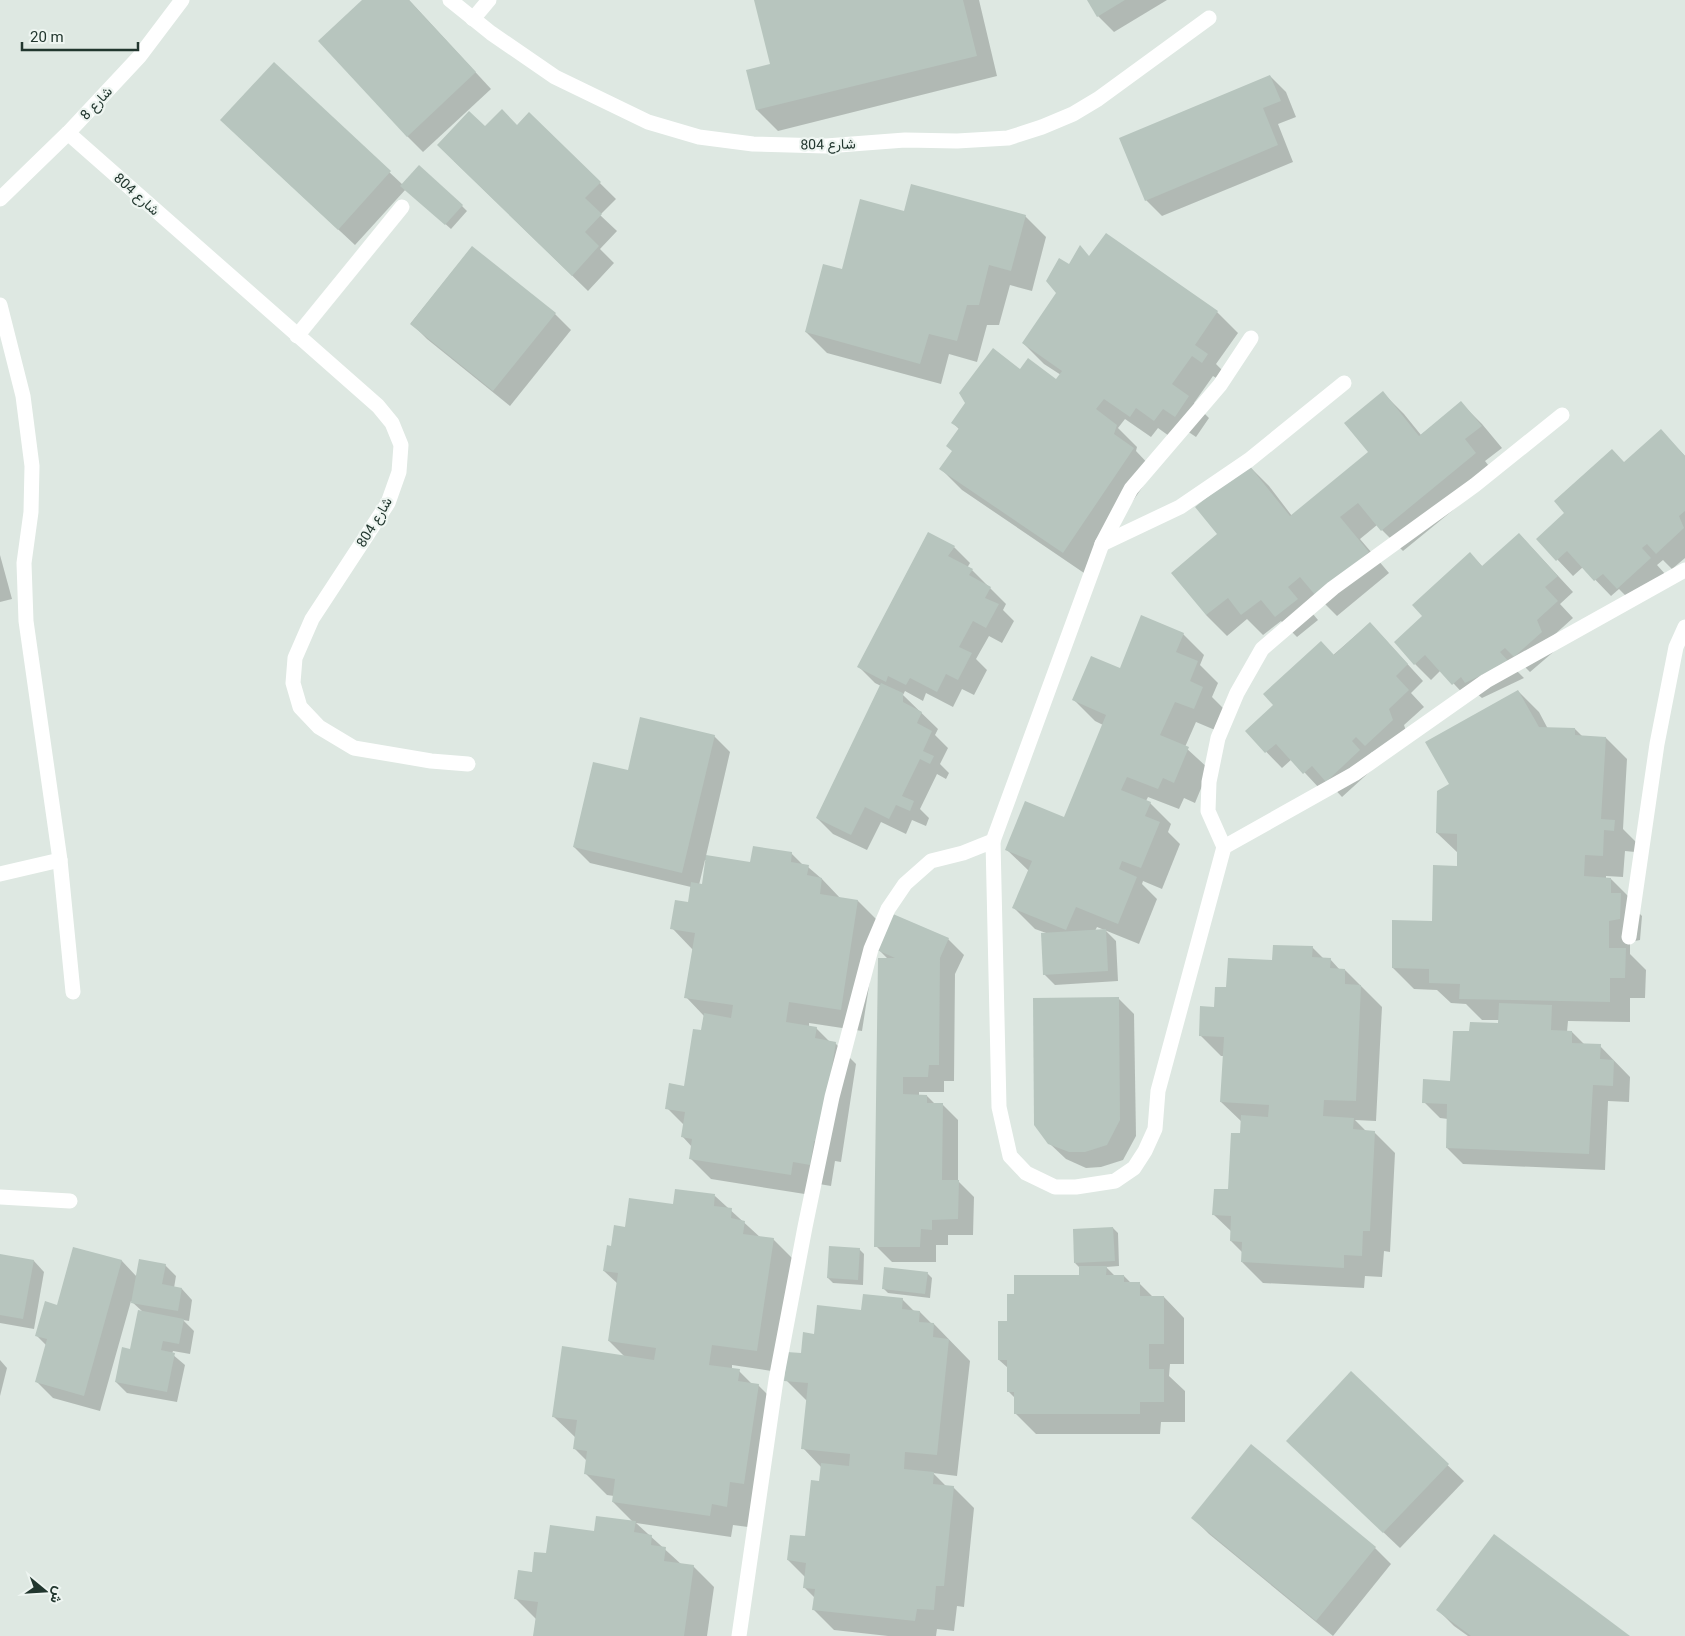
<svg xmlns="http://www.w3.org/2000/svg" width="1685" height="1636" viewBox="0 0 1685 1636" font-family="Roboto,Vazirmatn,sans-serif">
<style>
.shadow{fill:#0003;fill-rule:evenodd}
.building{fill:#b7c5be}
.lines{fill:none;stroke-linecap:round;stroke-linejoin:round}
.street{stroke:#fff;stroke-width:15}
.secondary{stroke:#fff;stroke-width:15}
.labels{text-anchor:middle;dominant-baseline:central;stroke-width:4.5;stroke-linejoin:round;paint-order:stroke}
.street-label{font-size:14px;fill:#21362e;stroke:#eef5f1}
</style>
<rect width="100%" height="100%" fill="#dee8e2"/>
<g class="shadow">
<polygon points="364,0 409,0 491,89 423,152 407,136"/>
<polygon points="756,0 979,0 997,76 778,131 757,110 771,65"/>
<polygon points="1088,0 1167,0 1114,32 1098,16"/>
<polygon points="274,64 403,185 462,206 467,211 451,229 406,189 355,245 238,136"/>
<polygon points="1270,76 1286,92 1296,117 1278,124 1293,162 1162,216 1146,200"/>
<polygon points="529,113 616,199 600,215 617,231 600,249 614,263 588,291 454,161 485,128 517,126"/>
<polygon points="905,212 1025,216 1046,237 1032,291 1010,285 999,325 987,325 977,362 949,354 941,384 827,353 806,332"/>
<polygon points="472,247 555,314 571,330 510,406 427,339 411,323"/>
<polygon points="1090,257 1217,312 1238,333 1216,364 1228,376 1224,383 1213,376 1194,403 1209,418 1196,437 1184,429 1176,441 1158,428 1151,437 1125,419 1118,428 1137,447 1136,451 1154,470 1084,573 962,490 941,469 953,452 959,429 953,423 1020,370 1057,381 1061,375 1044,364 1023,343 1058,293 1070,266"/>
<polygon points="1383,393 1404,414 1421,435 1461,403 1482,424 1502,448 1485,461 1496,475 1403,551 1377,525 1360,539 1389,573 1337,616 1320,599 1308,608 1318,620 1297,637 1281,621 1263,635 1247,619 1227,636 1206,615 1219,534 1248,465 1269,486 1292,516 1369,453"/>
<polygon points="1661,431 1685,456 1685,558 1672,569 1663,560 1657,565 1666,575 1634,604 1619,589 1611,596 1583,567 1573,576 1538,539"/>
<polygon points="1519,534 1573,592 1560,604 1573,618 1553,636 1558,648 1530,672 1521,663 1515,669 1524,678 1482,698 1476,693 1469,700 1441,670 1431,680 1415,664 1424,616 1470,554 1483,567"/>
<polygon points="954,547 970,563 967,568 972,570 1006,604 1003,610 1014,621 1002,643 989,636 976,659 987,670 974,695 962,689 953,707 926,693 923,701 905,691 903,695 938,729 935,735 948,748 940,764 949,773 946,779 937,774 920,809 929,818 926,826 912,820 906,834 881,822 867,850 833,834 817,818 881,686 875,683 859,667"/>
<polygon points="0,555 12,599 0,602"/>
<polygon points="1370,623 1423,681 1411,693 1424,707 1404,725 1408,737 1382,761 1372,752 1367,758 1375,767 1342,797 1328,782 1320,789 1292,759 1282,768 1246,731"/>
<polygon points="1183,634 1204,655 1200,665 1218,683 1212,697 1224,709 1215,730 1196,722 1185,747 1209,769 1195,803 1184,798 1179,809 1148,797 1146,801 1150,803 1171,824 1168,832 1180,844 1162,889 1143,881 1142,884 1157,899 1139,944 1097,927 1095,931 1106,931 1116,941 1118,981 1055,985 1044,974 1049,934 1035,929 1014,908 1029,871 1006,849 1065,819 1103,725 1095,721 1074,700 1121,670"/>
<polygon points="1518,691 1539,712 1548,729 1575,729 1583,737 1606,738 1627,759 1623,829 1636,842 1635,852 1625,851 1623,877 1606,876 1606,879 1611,879 1632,900 1631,905 1642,916 1640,940 1630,942 1630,954 1646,970 1645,998 1630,998 1630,1022 1568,1021 1567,1032 1572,1032 1585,1045 1600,1046 1630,1077 1629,1102 1608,1101 1605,1170 1463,1164 1447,1148 1448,1119 1440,1118 1424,1102 1451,1082 1471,1032 1499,1025 1500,1020 1482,1020 1466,1004 1451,1003 1437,990 1414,989 1393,968 1433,922 1458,867 1458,853 1437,833 1450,785"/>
<path d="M714 736 730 752 706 856 751 863 791 853 804 866 808 867 822 879 841 899 858 901 879 922 862 1031 809 1023V1027L816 1028 830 1042 835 1043 856 1064 841 1162 835 1161 831 1186 813 1183 811 1195 711 1179 690 1158 692 1147 682 1136 684 1125 667 1108 685 1087 702 1032 704 1016 686 997 693 950 672 928 689 904 691 887 590 863 574 847 629 771ZM705 860H707L703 885H699Z"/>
<polygon points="948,939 964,955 955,974 954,1081 944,1081 944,1092 919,1092 919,1096 927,1096 935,1104 942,1104 958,1120 958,1181 974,1197 973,1235 948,1235 948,1245 936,1245 936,1262 892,1262 876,1246 888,959 879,950"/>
<polygon points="1312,947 1324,959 1330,959 1340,970 1345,970 1382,1007 1376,1121 1355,1120 1366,1131 1374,1132 1395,1153 1390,1252 1384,1251 1382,1277 1365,1276 1364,1288 1263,1283 1242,1262 1242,1252 1231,1241 1232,1232 1213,1214 1230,1191 1241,1135 1242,1122 1221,1102 1224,1056 1221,1056 1200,1035 1228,988 1273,961"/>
<polygon points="1118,998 1134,1014 1136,1136 1123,1160 1101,1167 1086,1168 1066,1159 1049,1143"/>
<polygon points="715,1196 761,1238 773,1239 794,1260 778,1372 732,1365 732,1370 739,1371 753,1385 758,1385 779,1406 748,1527 733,1525 731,1537 636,1523 681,1564 693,1566 714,1587 707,1636 534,1636 536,1619 515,1598 547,1555 595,1532 633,1522 613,1502 614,1496 607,1495 586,1474 587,1461 574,1448 576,1438 554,1417 625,1357 609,1341 618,1284 604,1271 612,1247 626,1228 674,1206"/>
<polygon points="1113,1228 1118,1233 1119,1266 1106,1267 1115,1276 1124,1276 1131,1283 1139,1283 1153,1297 1164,1297 1184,1318 1184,1364 1170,1364 1169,1376 1185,1391 1185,1422 1161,1422 1160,1434 1036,1434 1015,1413 1015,1398 1008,1391 1008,1368 999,1360 1015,1295 1080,1276 1080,1268 1075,1263"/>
<polygon points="74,1248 122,1261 137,1277 165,1265 176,1276 174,1288 182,1289 192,1300 189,1321 183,1320 194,1331 190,1354 173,1351 172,1354 185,1365 177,1402 127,1393 116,1382 131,1350 143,1312 131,1301 100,1411 53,1398 37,1382 47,1346 37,1336 58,1306"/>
<polygon points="859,1249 864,1254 863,1285 833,1283 828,1278"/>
<polygon points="0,1255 34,1261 44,1272 34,1329 0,1323"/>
<polygon points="927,1273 932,1278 930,1298 888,1293 883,1288"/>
<polygon points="902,1299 915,1312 920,1312 932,1324 934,1324 970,1361 957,1476 933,1473 946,1486 953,1487 974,1508 964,1607 957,1606 954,1631 937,1629 936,1636 888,1636 834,1630 813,1609 815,1598 804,1587 805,1577 788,1560 806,1538 821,1482 822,1468 803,1448 807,1401 786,1380 815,1335 863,1311"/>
<polygon points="0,1360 7,1368 0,1396"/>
<polygon points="1352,1373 1464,1481 1400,1548 1304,1457"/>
<polygon points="1251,1446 1375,1548 1391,1564 1333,1636 1209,1534 1193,1518"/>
<polygon points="1438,1610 1628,1636 1468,1636 1454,1626"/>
</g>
<g class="building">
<polygon points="362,0 409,0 476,72 407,137 318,41"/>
<polygon points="754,0 963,0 977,56 756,110 746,70 770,64"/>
<polygon points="1087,0 1125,0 1097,17"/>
<polygon points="274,62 391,171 338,230 220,120"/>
<polygon points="1270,75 1281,101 1263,108 1278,145 1145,201 1119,138"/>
<polygon points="502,109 517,125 529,112 601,182 585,198 602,214 585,232 599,246 572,276 437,145 469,111 485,126"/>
<polygon points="419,165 463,205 445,225 400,186"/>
<polygon points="911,184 1026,215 1011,271 989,265 979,305 967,305 957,341 929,334 920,364 805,332 823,264 842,269 860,199 904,211"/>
<polygon points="1106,233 1218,311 1195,345 1208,354 1202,363 1192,356 1172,384 1189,396 1175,417 1163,409 1154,421 1136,408 1130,417 1104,399 1096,409 1117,425 1114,434 1134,448 1063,553 939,469 952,451 946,446 959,428 951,423 965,403 959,393 993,348 1020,369 1028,358 1056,379 1062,371 1022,343 1056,293 1046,281 1059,258 1069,264 1080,245 1089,256"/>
<polygon points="472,246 556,313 493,391 410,324"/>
<polygon points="1383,391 1419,436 1461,401 1482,426 1465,439 1476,453 1381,531 1358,503 1340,517 1369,552 1316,596 1300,577 1288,587 1298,599 1275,617 1261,600 1241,615 1228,598 1206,615 1171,573 1217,534 1195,507 1248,464 1290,516 1368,452 1344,423"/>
<polygon points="1661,429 1685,456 1685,511 1679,516 1684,528 1656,554 1647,544 1642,548 1651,558 1617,589 1603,574 1594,581 1567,551 1556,561 1536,539 1564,513 1554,501 1612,449 1624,462"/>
<polygon points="928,532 955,546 948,556 973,569 969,575 991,587 985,598 999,604 986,628 973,621 959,647 972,653 958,680 946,674 937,692 910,678 906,685 888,676 886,682 857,667"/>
<polygon points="1519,533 1558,576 1545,587 1558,601 1537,620 1542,632 1514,657 1505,648 1500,652 1509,662 1465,683 1461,677 1452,685 1425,655 1414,665 1394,642 1422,616 1412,605 1470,552 1482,566"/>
<polygon points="1141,615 1184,633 1176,652 1198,661 1190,681 1203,687 1194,709 1175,702 1160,735 1189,747 1174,783 1163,778 1158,789 1127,777 1121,790 1151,802 1145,816 1160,822 1141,868 1122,861 1119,869 1137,877 1118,924 1076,907 1066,930 1012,908 1032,861 1005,850 1025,801 1064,817 1106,715 1072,700 1091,656 1120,668"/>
<polygon points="1370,622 1408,664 1396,676 1409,690 1389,709 1393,720 1365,746 1356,737 1352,741 1360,750 1326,782 1312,766 1303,774 1276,744 1265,753 1245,731 1273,705 1263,694 1321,641 1334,655"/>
<polygon points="881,683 903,693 903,702 922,712 917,723 932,731 923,751 934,756 930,764 920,759 902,796 914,801 910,811 896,805 889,819 865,807 851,835 816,818"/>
<polygon points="1518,690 1539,727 1575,728 1575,735 1606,737 1601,819 1615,820 1614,831 1604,830 1603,856 1585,855 1584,876 1611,878 1611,893 1621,893 1620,919 1609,921 1609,948 1626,948 1625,978 1610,978 1610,1002 1459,999 1460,984 1429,983 1429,969 1392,968 1392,920 1432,921 1433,865 1457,866 1457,834 1436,833 1437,791 1449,784 1425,742"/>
<polygon points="640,717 715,735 682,873 573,847 593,762 628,770"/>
<polygon points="753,846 792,852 791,862 809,865 807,875 822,878 820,894 858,900 841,1010 789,1002 786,1022 817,1027 815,1038 836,1042 820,1141 814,1141 810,1165 793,1162 791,1175 689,1159 692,1139 681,1137 685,1112 665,1109 669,1083 684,1086 693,1029 701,1030 704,1013 731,1018 733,1005 684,998 695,933 670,929 675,900 688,902 691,882 702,884 706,855 750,862"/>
<polygon points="893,914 949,938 940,958 939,1065 929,1065 928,1077 903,1077 903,1094 927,1095 927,1103 943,1103 942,1180 959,1180 958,1219 932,1220 932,1230 921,1229 920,1247 874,1247 878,958 895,958 877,950"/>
<polygon points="1106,929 1108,971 1043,975 1041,933"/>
<polygon points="1273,945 1313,946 1312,957 1331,958 1330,968 1345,969 1345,984 1361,985 1356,1101 1324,1100 1323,1116 1354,1118 1353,1129 1375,1131 1370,1231 1363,1231 1362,1256 1344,1255 1344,1268 1241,1262 1242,1242 1230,1241 1231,1216 1212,1215 1214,1189 1228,1189 1231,1133 1240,1133 1241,1115 1268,1117 1269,1105 1220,1102 1224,1037 1199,1036 1200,1006 1214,1007 1215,987 1226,987 1228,958 1272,960"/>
<polygon points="1119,997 1120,1120 1107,1145 1085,1152 1069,1152 1048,1144 1034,1125 1033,998"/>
<polygon points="1499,1003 1552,1005 1551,1030 1572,1031 1572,1043 1601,1044 1600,1059 1614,1060 1613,1086 1593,1085 1589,1154 1446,1148 1447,1104 1422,1103 1423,1079 1450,1081 1453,1031 1469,1031 1470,1022 1498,1023"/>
<polygon points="675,1189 715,1194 714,1206 732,1208 731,1218 745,1221 743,1234 774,1238 757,1351 712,1345 709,1365 740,1369 738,1381 759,1384 744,1484 730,1482 727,1507 712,1504 710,1516 612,1502 615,1479 584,1474 587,1451 573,1449 577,1420 552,1417 562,1346 654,1360 656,1348 608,1341 618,1273 603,1271 607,1245 611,1246 614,1225 625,1227 629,1198 673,1204"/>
<polygon points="1113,1227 1115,1261 1074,1263 1073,1229"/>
<polygon points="829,1246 860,1248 858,1280 827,1278"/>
<polygon points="73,1247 122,1260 84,1396 35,1382 47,1339 35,1336 45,1301 57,1305"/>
<polygon points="0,1254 34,1260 23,1319 0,1315"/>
<polygon points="139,1259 166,1264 162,1284 182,1288 178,1311 131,1303"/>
<polygon points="1079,1266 1107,1266 1106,1275 1124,1275 1124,1282 1140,1282 1140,1296 1164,1296 1164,1344 1149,1344 1149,1369 1164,1369 1164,1402 1140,1402 1140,1414 1014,1414 1014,1392 1007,1392 1007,1360 998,1360 998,1321 1007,1321 1007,1294 1014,1294 1014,1275 1079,1275"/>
<polygon points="884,1267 928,1272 925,1294 882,1289"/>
<polygon points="863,1294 903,1298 902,1309 920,1311 919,1322 934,1323 933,1337 949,1339 937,1455 905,1452 904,1469 934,1472 933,1484 954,1486 944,1586 936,1586 934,1610 917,1609 915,1621 812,1610 815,1589 803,1588 806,1563 787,1560 790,1535 805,1536 811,1480 819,1481 821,1463 849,1466 850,1454 801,1449 808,1383 784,1381 787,1352 801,1353 803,1332 814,1334 817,1305 861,1310"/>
<polygon points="138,1310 184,1319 179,1344 163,1341 161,1350 175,1353 167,1392 115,1382 122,1347 130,1349"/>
<polygon points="1351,1371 1449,1464 1383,1533 1286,1441"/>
<polygon points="1251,1444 1376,1547 1316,1621 1191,1518"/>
<polygon points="596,1516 636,1521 634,1532 652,1535 651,1545 666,1547 664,1561 694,1565 684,1636 533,1636 538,1602 514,1599 518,1570 532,1572 534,1552 546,1553 550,1525 594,1531"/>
<polygon points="1494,1534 1630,1636 1471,1636 1436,1610"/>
</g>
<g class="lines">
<g class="street">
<polyline points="450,0 491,33 555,77 648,122 699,137 753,144 826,146 905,140 957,141 1008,138 1042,127 1073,114 1098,99 1209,18"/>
<polyline points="473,19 489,0"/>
<polyline points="68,133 378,406 392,423 401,445 399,472 388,503 312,619 295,658 293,683 300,707 319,727 354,748 431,761 468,764"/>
<polyline points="0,305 23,396 32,466 31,512 24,563 26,621 60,860 73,992"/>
<polyline points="297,336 402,207"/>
<polyline points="1102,544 1180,507 1249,460 1344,383"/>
<polyline points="993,841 1102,544 1131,489 1220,385 1251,338"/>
<polyline points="1224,847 1208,811 1209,782 1218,738 1237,693 1262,649 1333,588 1475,485 1562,415"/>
<polyline points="0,874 60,860"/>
<polyline points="1629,937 1657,744 1676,647 1685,627"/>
<polyline points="0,1197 70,1201"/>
<polyline points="739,1636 776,1380 805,1227 832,1097 871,949 888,909 905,884 931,861 963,853 993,841 999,1107 1010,1156 1026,1173 1055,1187 1076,1187 1115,1181 1134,1168 1145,1151 1155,1129 1158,1091 1224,847 1354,774 1486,681 1685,570"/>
</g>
<polyline class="secondary" points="0,199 68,133 139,57 182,0"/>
</g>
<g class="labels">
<g class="street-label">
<text transform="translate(96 103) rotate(-47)">شارع 8</text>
<text transform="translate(828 144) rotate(-1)">شارع 804</text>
<text transform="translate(137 194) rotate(42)">شارع 804</text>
<text transform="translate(374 522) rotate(-59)">شارع 804</text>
</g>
</g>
<g transform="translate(45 1591) rotate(108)" stroke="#eef5f1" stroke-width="4" paint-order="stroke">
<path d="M0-4L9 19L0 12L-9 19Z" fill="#21362e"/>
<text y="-8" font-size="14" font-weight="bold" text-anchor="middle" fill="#21362e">ش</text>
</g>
<path d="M22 42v8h116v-8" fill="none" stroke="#21362e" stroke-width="2.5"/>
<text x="30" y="42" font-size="15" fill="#21362e" stroke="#eef5f1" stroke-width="4" paint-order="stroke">20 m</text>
</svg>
